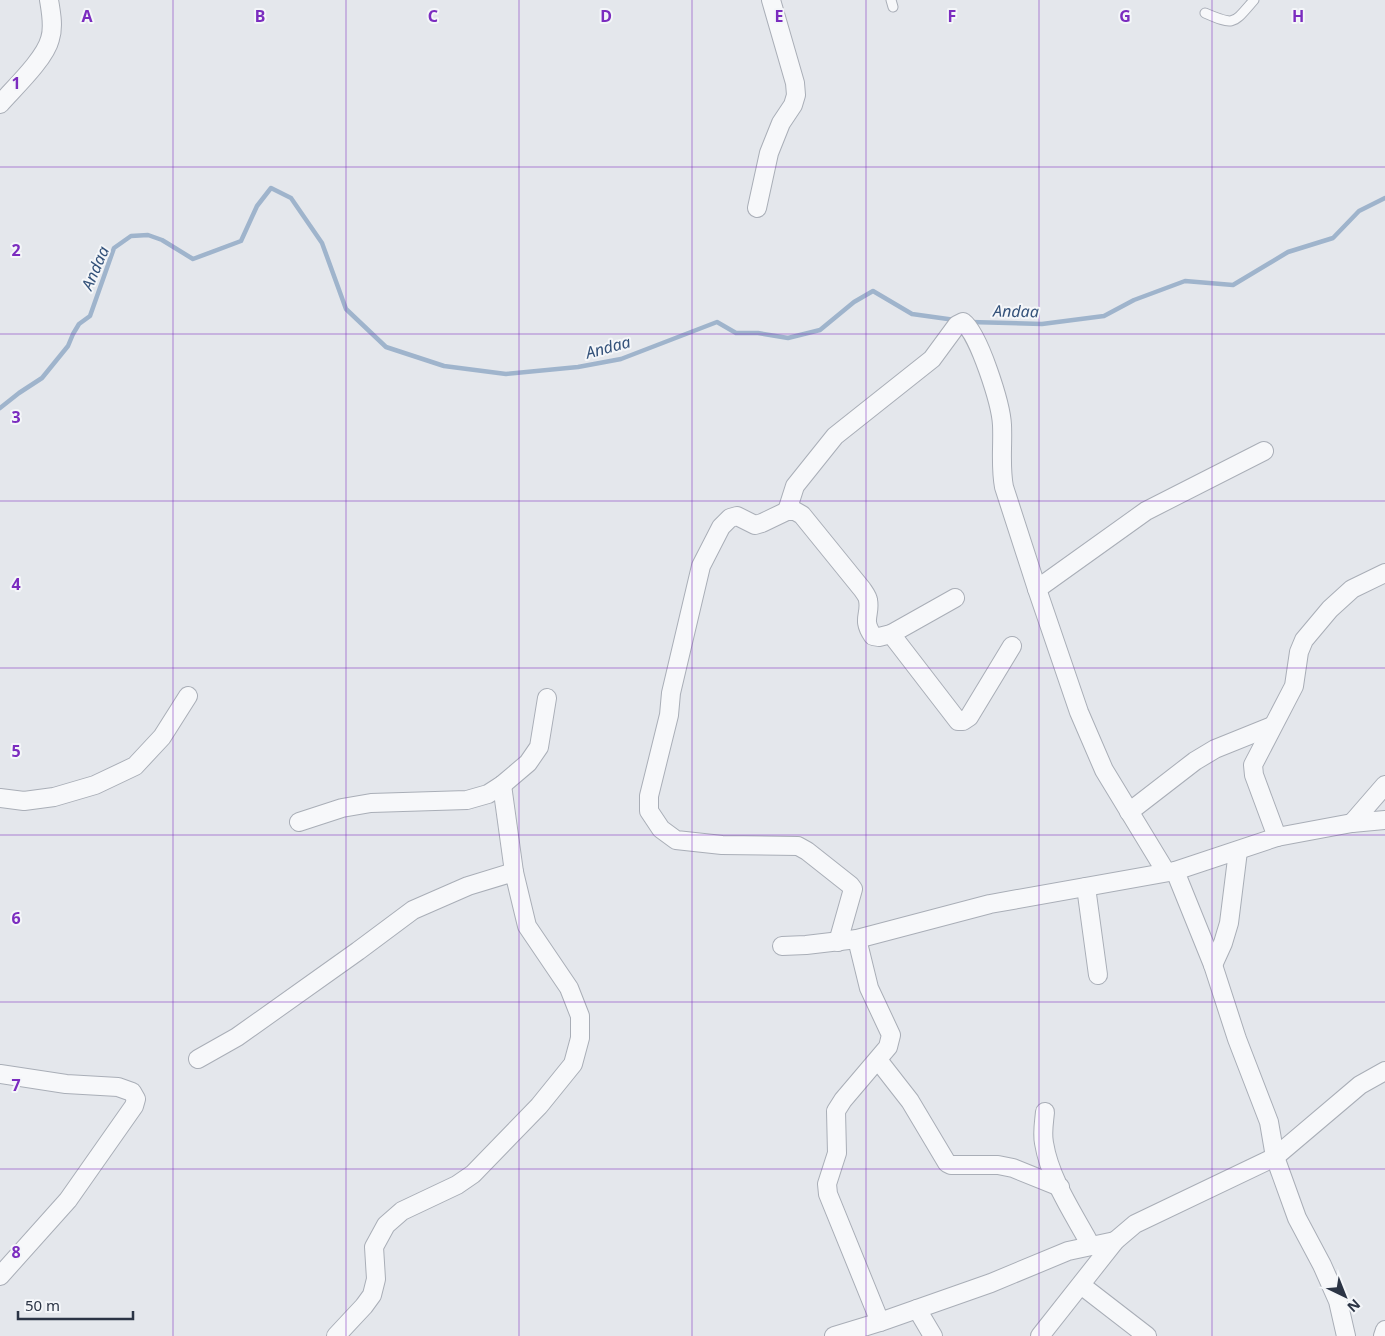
<svg xmlns="http://www.w3.org/2000/svg" width="1385" height="1336" viewBox="0 0 1385 1336" font-family="'Noto Sans',sans-serif">
<style>
.lines{fill:none;stroke-linecap:round;stroke-linejoin:round}
.stream{stroke:#9fb4cc;stroke-width:4.5}
.service-casing{stroke:#a9aeb7;stroke-width:11}
.minor-casing{stroke:#a9aeb7;stroke-width:20}
.service{stroke:#f7f8fa;stroke-width:9}
.minor{stroke:#f7f8fa;stroke-width:18}
.grid{fill:none;stroke:#7b2cbf;stroke-width:1;stroke-opacity:0.55}
.labels{text-anchor:middle;dominant-baseline:central;stroke-width:4;stroke-linejoin:round;paint-order:stroke}
.water-label{font-size:16px;font-style:italic;fill:#34527a;stroke:#f4f6f9}
.grid-label{font-size:16px;text-anchor:middle;font-weight:bold;fill:#7b2cbf;stroke:#f4f6f9;stroke-width:4;stroke-linejoin:round;paint-order:stroke}
</style>
<rect width="100%" height="100%" fill="#e4e7ec"/>
<g class="lines">
<g class="stream">
<polyline points="970,322 1042,324 1104,316 1134,300 1185,281 1233,285 1288,252 1333,238 1359,211 1385,198"/>
<polyline points="0,408 19,393 42,378 68,346 73,334 79,324 90,316 114,248 131,236 148,235 162,240 193,259 241,241 257,206 271,188 291,198 322,243 346,309 386,347 444,366 506,374 578,367 621,359 717,322 736,333 758,333 788,338 820,330 854,302 873,291 912,314 955,320"/>
</g>
<defs>
<g id="service">
<polyline points="891,0 893,7"/>
<path d="M1205 13C1235 26 1233 24 1254 0"/>
</g>
<g id="minor">
<path d="M0 104C14 88 45 59 50 39 54 27 51 12 49 0"/>
<polyline points="757,208 769,153 781,123 793,105 796,95 795,83 771,0"/>
<path d="M787 511 795 486 835 436 932 359 957 325 963 322C979 334 1001 404 1002 425 1003 446 1000 466 1004 487L1037 589 1079 712 1104 770 1166 872"/>
<polyline points="1037,589 1146,511 1264,451"/>
<polyline points="891,634 958,721 963,721 969,717 1012,646"/>
<polyline points="502,785 514,872"/>
<polyline points="0,798 24,801 54,797 95,785 135,766 162,737 188,696"/>
<polyline points="1129,812 1195,761 1215,749 1272,726"/>
<polyline points="299,822 342,808 371,803 467,800 488,794 502,785 528,763 539,747 547,698"/>
<polyline points="1352,823 1385,785"/>
<polyline points="1277,837 1254,775 1253,765 1294,686 1299,652 1304,640 1330,609 1352,589 1385,573"/>
<polyline points="1175,871 1213,965 1237,1039 1269,1122 1275,1157 1297,1218 1322,1265 1338,1301 1346,1336"/>
<polyline points="1086,887 1098,975"/>
<polyline points="857,939 869,988 891,1035 888,1047 843,1100 836,1111 837,1153 827,1184 828,1194 880,1322"/>
<path d="M838 942 853 889 850 885 807 851 798 846 722 845 676 840 661 829 649 811V796L669 715 671 693 701 566 721 527 730 518 737 516 755 525 762 523 787 511H795L802 515 862 589C864 592 868 597 868 600 871 615 861 619 873 636L879 637 891 634 955 598"/>
<polyline points="782,946 806,945 857,939 990,904 1175,871 1277,837 1352,823 1385,820"/>
<polyline points="1213,965 1223,943 1229,923 1238,851"/>
<polyline points="198,1059 237,1037 358,951 413,910 468,886 514,872 527,926 569,988 580,1016 580,1038 573,1064 539,1106 473,1174 457,1185 402,1211 386,1225 374,1247 376,1279 372,1295 364,1306 336,1336"/>
<polyline points="878,1060 910,1101 947,1163 951,1165 998,1165 1013,1168 1060,1187"/>
<polyline points="0,1074 66,1084 118,1087 132,1092 136,1099 134,1106 68,1200 0,1276"/>
<path d="M1045 1112C1044 1123 1042 1133 1044 1143 1050 1180 1074 1214 1091 1246"/>
<polyline points="1081,1285 1147,1336"/>
<polyline points="917,1309 933,1336"/>
<polyline points="834,1336 880,1322 991,1283 1068,1251 1115,1241"/>
<polyline points="1040,1336 1115,1241 1135,1224 1275,1157 1360,1085 1385,1071"/>
<polyline points="1383,1336 1385,1330"/>
</g>
</defs>
<use href="#service" class="service-casing"/>
<use href="#minor" class="minor-casing"/>
<use href="#service" class="service"/>
<use href="#minor" class="minor"/>
</g>
<path class="grid" d="M173 0V1336M346 0V1336M519 0V1336M692 0V1336M866 0V1336M1039 0V1336M1212 0V1336M0 167H1385M0 334H1385M0 501H1385M0 668H1385M0 835H1385M0 1002H1385M0 1169H1385"/>
<g class="labels">
<g class="water-label">
<text transform="translate(95 268) rotate(-67)">Andaa</text>
<text transform="translate(1016 311) rotate(1)">Andaa</text>
<text transform="translate(608 347) rotate(-15)">Andaa</text>
</g>
</g>
<g class="grid-label">
<text x="87" y="22">A</text>
<text x="260" y="22">B</text>
<text x="433" y="22">C</text>
<text x="606" y="22">D</text>
<text x="779" y="22">E</text>
<text x="952" y="22">F</text>
<text x="1125" y="22">G</text>
<text x="1298" y="22">H</text>
<text x="16" y="89">1</text>
<text x="16" y="256">2</text>
<text x="16" y="423">3</text>
<text x="16" y="590">4</text>
<text x="16" y="757">5</text>
<text x="16" y="924">6</text>
<text x="16" y="1091">7</text>
<text x="16" y="1258">8</text>
</g>
<g transform="translate(1345 1296) rotate(137)" stroke="#f4f6f9" stroke-width="4" paint-order="stroke">
<path d="M0-4L9 19L0 12L-9 19Z" fill="#2b3445"/>
<text y="-8" font-size="14" font-weight="bold" text-anchor="middle" fill="#2b3445">N</text>
</g>
<path d="M18 1311v8h115v-8" fill="none" stroke="#2b3445" stroke-width="2.5"/>
<text x="25" y="1311" font-size="15" fill="#2b3445" stroke="#f4f6f9" stroke-width="4" paint-order="stroke">50 m</text>
</svg>
